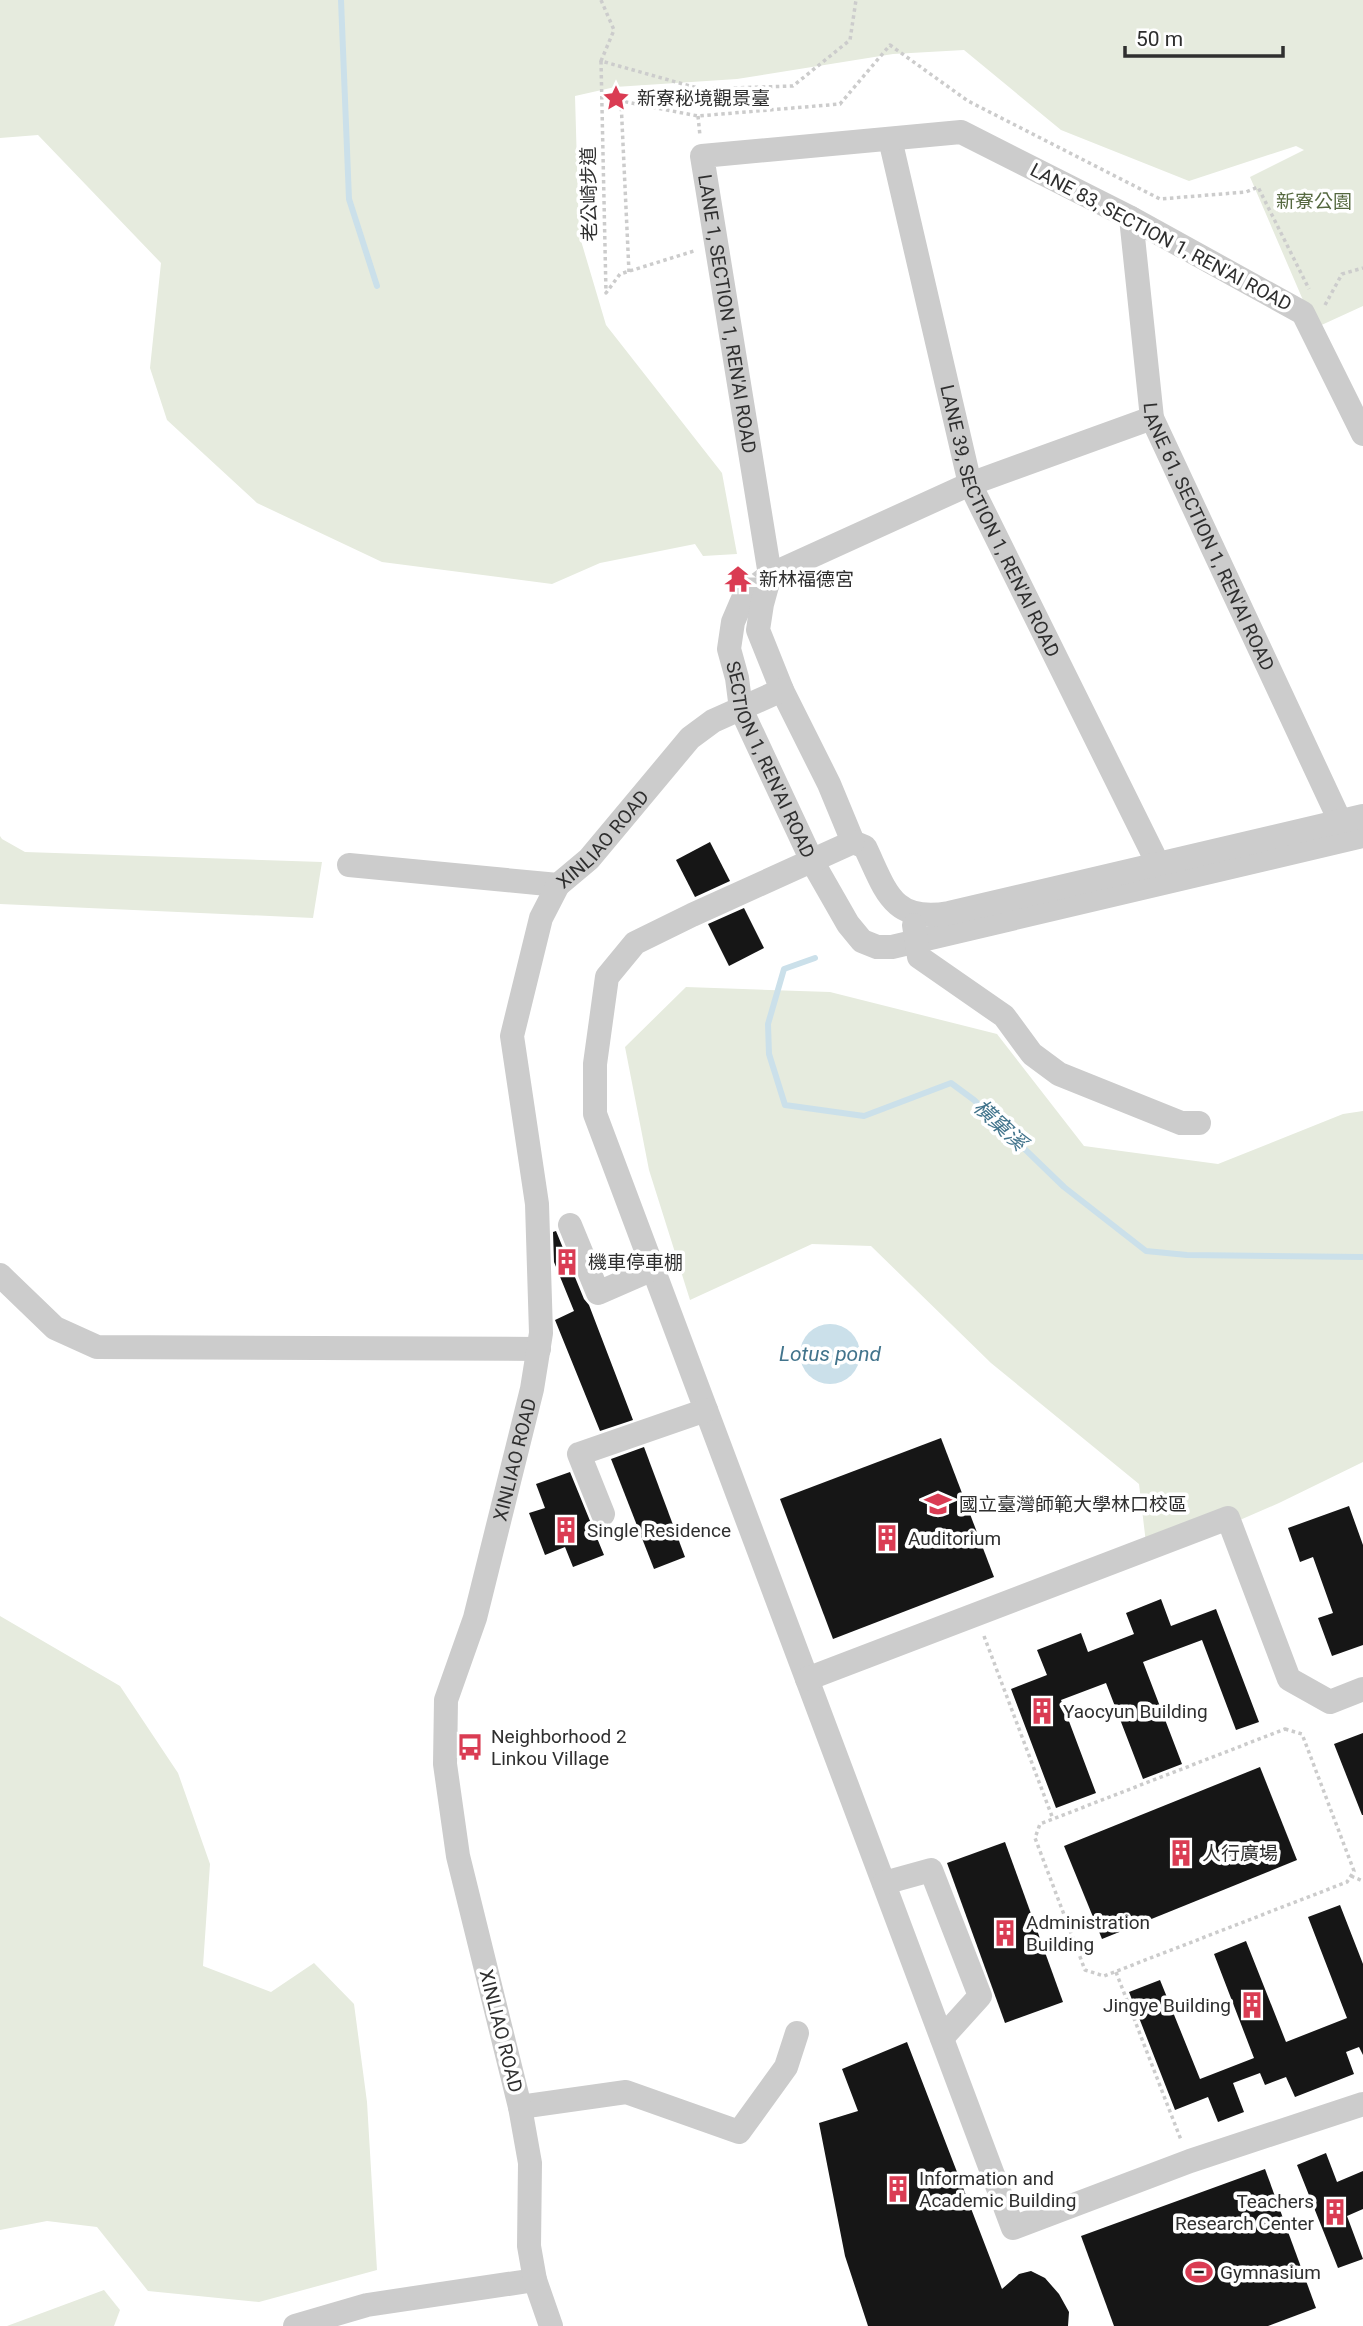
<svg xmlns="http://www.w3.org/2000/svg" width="1363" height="2326" viewBox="0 0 1363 2326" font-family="Roboto,'Noto Sans TC',sans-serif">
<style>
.green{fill:#e6ebde}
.water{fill:#cbe0ea}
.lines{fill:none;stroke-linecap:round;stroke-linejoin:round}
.stream{stroke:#cbe0ea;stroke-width:6}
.building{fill:#161616}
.path{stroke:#ccc;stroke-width:3.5;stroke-dasharray:3.5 3.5;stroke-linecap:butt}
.minor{stroke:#ccc;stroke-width:24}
.labels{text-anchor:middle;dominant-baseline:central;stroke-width:7;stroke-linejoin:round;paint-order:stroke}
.poi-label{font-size:19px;fill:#2f2f2f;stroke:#fff;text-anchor:start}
.street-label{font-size:19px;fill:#2f2f2f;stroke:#fff}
.park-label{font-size:19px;fill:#55683f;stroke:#fff}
.water-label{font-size:21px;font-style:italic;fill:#42748c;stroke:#fff}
</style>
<rect width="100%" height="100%" fill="#fff"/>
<g class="green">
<polygon points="0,0 1363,0 1363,306 1315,328 1250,177 1304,150 1296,146 1189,181 1061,130 964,50 893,54 737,79 615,87 575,96 579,234 606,325 722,473 737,554 703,556 695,544 600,563 552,584 382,562 257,503 167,420 150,368 161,263 38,135 0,138"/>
<polygon points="0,836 2,839 25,852 322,862 313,918 0,904"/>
<polygon points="686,987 830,992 997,1034 1084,1146 1218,1164 1343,1114 1363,1111 1363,1462 1279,1503 1148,1560 1139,1484 991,1363 871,1246 812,1244 690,1300 649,1170 625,1047"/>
<polygon points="0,1616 120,1686 178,1773 210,1864 203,1966 271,1992 314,1963 354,2004 367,2102 377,2270 259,2302 148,2291 97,2227 47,2221 0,2230"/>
<polygon points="104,2290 120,2310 114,2326 7,2326"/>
</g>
<circle class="water" cx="830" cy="1354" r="30"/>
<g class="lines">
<g class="stream">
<polyline points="341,0 349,199 377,286"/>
<polyline points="815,958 784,969 768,1024 769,1054 785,1105 864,1116 951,1083 974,1100 1064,1187 1146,1251 1187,1255 1363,1257"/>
</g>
</g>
<g class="building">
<polygon points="710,842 730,881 695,897 676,860"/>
<polygon points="744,908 764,948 729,966 708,924"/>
<polygon points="556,1231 584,1299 589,1305 633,1420 600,1431 555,1320 574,1311 554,1262 553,1232"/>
<polygon points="941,1438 994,1577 833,1639 780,1499"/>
<polygon points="644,1447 685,1557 654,1569 611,1459"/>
<polygon points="570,1472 604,1555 573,1567 565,1547 545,1555 529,1513 545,1508 536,1484"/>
<polygon points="1349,1506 1363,1545 1363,1645 1332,1656 1318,1618 1333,1613 1313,1557 1300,1562 1288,1528"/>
<polygon points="1161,1599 1171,1626 1216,1609 1259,1722 1236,1730 1202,1640 1143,1662 1182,1764 1143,1779 1106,1683 1061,1700 1096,1793 1056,1808 1011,1689 1047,1675 1037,1650 1081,1633 1088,1652 1134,1634 1126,1613"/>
<polygon points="1363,1733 1363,1815 1362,1815 1334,1744"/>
<polygon points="1260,1767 1297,1860 1102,1939 1064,1846"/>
<polygon points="1005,1842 1063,2002 1005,2023 947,1863"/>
<polygon points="1340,1905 1363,1964 1363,2055 1359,2047 1346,2052 1354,2074 1295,2097 1286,2077 1265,2085 1260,2073 1233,2083 1244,2112 1218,2122 1208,2097 1175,2110 1129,1992 1160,1980 1200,2079 1254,2058 1214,1954 1246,1941 1286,2042 1347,2018 1308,1917"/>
<polygon points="907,2042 1002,2289 1019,2274 1031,2271 1045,2278 1059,2294 1069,2312 1068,2326 868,2326 845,2256 819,2123 858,2111 842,2069"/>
<polygon points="1326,2153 1337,2182 1363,2171 1363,2209 1347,2216 1363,2259 1338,2268 1297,2165"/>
<polygon points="1265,2169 1316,2308 1268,2326 1114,2326 1081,2236"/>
</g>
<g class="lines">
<g class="path">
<polyline points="601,0 614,30 601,61 701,89 793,86 850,40 856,0"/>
<polyline points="601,61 606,293 620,274 694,251"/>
<polyline points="698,116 700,136"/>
<polyline points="629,272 621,101 698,116 840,104 890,45 968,101 1160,199 1246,192 1258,187 1309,289"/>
<polyline points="1325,305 1342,274 1363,268"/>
<polyline points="984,1636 1053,1819"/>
<polygon points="1285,1729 1302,1734 1354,1871 1347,1882 1104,1976 1085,1970 1035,1838 1040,1824"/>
<polyline points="1351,1876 1363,1881"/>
<polyline points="1116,1972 1181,2140"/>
</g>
<g class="minor">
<path id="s1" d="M890 139 970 484 1165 878"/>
<path id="s2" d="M1131 218 1152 418 1347 836"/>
<path id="s3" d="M1152 418 970 484 770 575 745 594 733 622 729 649 737 678 741 709 812 861 848 924 862 941 877 947H892L1363 836"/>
<path id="s4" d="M1363 434 1303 313 1131 218 961 132 702 156 770 575 762 604 758 630 782 690 829 784 853 842 865 847C886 891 892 923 949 913L1363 816"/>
<polyline points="853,842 692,915 635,943 607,977 595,1064 595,1114 1013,2228 1190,2161 1363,2104"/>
<polyline points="349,865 558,885"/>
<polyline points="914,925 919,957 1004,1016 1032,1054 1059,1074 1181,1123 1199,1123"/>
<polyline points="570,1225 598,1293 653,1269"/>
<polyline points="0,1275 55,1328 97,1347 539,1349"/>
<polyline points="603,1514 579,1454 706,1410"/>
<polyline points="807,1679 1228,1518 1289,1679 1330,1702 1363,1689"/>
<polyline points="884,1883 931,1870 980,1996 942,2038"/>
<polyline points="520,2107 626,2092 739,2132 786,2067 797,2033"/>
<polyline points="295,2326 367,2305 535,2280"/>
<path id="s5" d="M551 2326 535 2280 529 2246 530 2163 520 2107 458 1856 445 1764 446 1700 475 1618 532 1389 541 1333 537 1204 512 1036 541 918 558 885 589 859 690 738 713 721 782 690"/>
</g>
</g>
<defs>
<symbol id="sight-bare" viewBox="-9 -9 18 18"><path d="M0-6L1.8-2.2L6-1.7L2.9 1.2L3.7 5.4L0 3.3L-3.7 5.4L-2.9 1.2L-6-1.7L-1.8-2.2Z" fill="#da3c53" stroke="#fff" stroke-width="2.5" paint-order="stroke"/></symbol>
<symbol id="temple-bare" viewBox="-9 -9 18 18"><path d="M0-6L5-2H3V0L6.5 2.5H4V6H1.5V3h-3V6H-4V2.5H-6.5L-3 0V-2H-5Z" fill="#da3c53" stroke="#fff" stroke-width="2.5" paint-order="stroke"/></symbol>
<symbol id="building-bare" viewBox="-9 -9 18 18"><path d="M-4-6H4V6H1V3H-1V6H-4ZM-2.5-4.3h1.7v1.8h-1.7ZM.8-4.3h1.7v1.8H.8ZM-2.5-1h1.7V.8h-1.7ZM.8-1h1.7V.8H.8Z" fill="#da3c53" stroke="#fff" stroke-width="2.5" paint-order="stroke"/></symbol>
<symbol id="university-bare" viewBox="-9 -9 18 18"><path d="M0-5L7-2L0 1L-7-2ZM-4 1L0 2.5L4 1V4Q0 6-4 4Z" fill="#da3c53" stroke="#fff" stroke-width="2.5" paint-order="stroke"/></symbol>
<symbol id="bus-bare" viewBox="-9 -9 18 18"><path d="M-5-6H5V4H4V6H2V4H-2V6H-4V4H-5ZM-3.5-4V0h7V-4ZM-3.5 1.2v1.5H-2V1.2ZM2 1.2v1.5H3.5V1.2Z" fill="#da3c53" stroke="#fff" stroke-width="2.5" paint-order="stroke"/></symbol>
<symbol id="stadium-bare" viewBox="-9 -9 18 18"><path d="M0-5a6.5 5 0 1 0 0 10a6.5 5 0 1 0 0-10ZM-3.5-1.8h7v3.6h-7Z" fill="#da3c53" stroke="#fff" stroke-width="2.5" paint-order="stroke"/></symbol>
</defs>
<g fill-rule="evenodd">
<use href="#sight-bare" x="597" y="79" width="38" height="38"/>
<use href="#temple-bare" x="719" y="560" width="38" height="38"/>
<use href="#building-bare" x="548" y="1243" width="38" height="38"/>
<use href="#university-bare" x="919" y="1485" width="38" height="38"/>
<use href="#building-bare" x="547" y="1511" width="38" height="38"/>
<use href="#building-bare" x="868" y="1519" width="38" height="38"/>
<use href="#building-bare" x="1023" y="1692" width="38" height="38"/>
<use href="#bus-bare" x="451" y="1728" width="38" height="38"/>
<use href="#building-bare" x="1162" y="1834" width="38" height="38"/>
<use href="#building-bare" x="986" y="1914" width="38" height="38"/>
<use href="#building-bare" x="1233" y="1986" width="38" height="38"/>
<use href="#building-bare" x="879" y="2170" width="38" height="38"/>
<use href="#building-bare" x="1316" y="2193" width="38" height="38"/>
<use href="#stadium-bare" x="1180" y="2253" width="38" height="38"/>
</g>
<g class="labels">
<g class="poi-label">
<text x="637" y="98">新寮秘境觀景臺</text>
<text x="759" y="579">新林福德宮</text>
<text x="588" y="1262">機車停車棚</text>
<text x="959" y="1504">國立臺灣師範大學林口校區</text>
<text x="587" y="1530">Single Residence</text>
<text x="908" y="1538">Auditorium</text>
<text x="1063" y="1711">Yaocyun Building</text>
<text x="491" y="1736">Neighborhood 2<tspan x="491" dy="22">Linkou Village</tspan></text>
<text x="1202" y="1853">人行廣場</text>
<text x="1026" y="1922">Administration<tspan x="1026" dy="22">Building</tspan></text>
<text x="1231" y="2005" text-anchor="end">Jingye Building</text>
<text x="919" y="2178">Information and<tspan x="919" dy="22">Academic Building</tspan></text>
<text x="1314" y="2201" text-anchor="end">Teachers<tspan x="1314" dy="22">Research Center</tspan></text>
<text x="1220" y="2272">Gymnasium</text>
</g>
<g class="street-label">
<text transform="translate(589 194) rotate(-91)">老公崎步道</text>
<text transform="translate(1161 237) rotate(28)">LANE 83, SECTION 1, REN'AI ROAD</text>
<text stroke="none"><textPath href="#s4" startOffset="942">LANE 1, SECTION 1, REN'AI ROAD</textPath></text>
<text stroke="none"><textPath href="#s1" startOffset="399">LANE 39, SECTION 1, REN'AI ROAD</textPath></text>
<text stroke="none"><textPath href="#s2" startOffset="332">LANE 61, SECTION 1, REN'AI ROAD</textPath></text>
<text stroke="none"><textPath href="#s3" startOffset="621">SECTION 1, REN'AI ROAD</textPath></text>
<text stroke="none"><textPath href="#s5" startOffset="1540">XINLIAO ROAD</textPath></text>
<text stroke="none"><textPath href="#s5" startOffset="889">XINLIAO ROAD</textPath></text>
<text transform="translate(501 2031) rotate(76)">XINLIAO ROAD</text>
</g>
<g class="park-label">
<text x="1314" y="201">新寮公園</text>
</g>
<g class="water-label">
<text transform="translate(1000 1125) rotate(43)">橫窠溪</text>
<text x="830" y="1354">Lotus pond</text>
</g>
</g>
<path d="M1125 46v10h158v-10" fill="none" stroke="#2f2f2f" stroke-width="3.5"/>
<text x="1136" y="46" font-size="21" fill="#2f2f2f" stroke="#ffffff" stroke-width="5" paint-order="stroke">50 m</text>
</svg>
